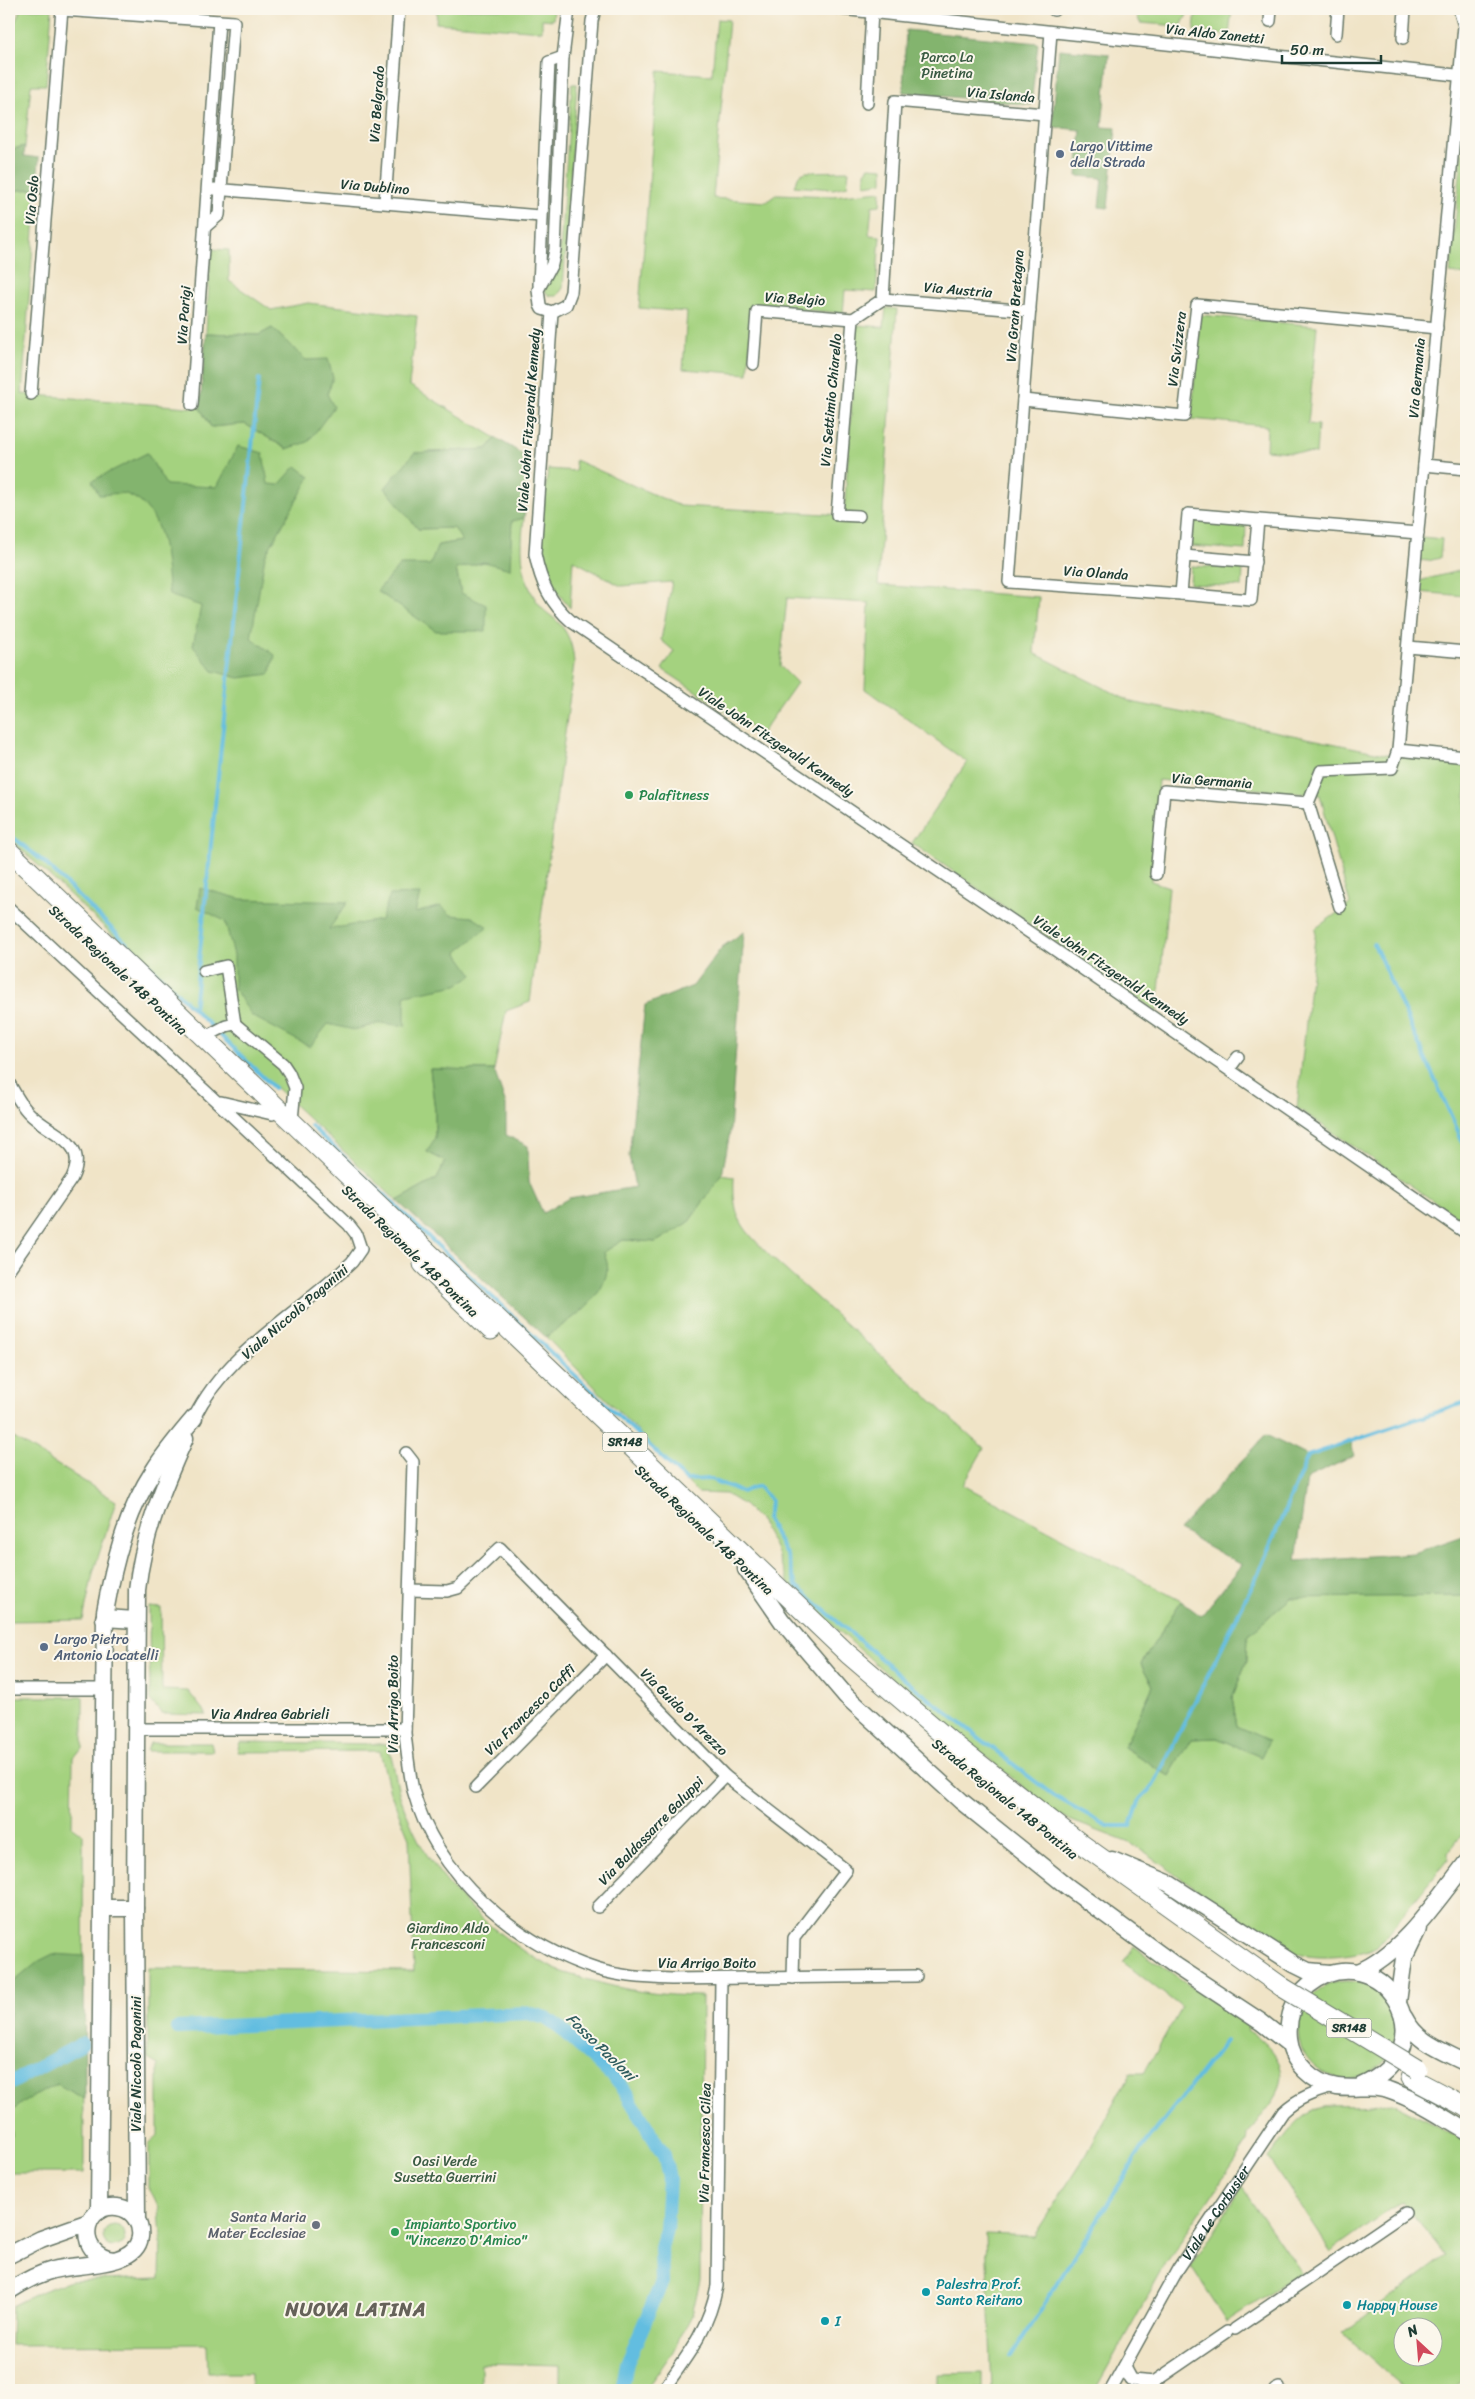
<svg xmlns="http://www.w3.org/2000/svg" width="1475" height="2399" viewBox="0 0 1475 2399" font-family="Sriracha,sans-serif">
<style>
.green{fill:#a4d27f;stroke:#62885a;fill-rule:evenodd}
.forest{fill:#83b46e;stroke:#517851}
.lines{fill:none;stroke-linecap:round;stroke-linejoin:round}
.stream{stroke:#62bde0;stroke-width:4}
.canal{stroke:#62bde0;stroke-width:14}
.street-casing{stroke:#687767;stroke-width:14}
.secondary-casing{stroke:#687767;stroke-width:19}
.primary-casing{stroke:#687767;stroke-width:21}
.street{stroke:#fff;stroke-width:11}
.secondary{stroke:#fff;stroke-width:16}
.primary{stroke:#fff;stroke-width:19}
.primary-bridge-casing{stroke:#687767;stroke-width:21;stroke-linecap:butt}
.primary-bridge{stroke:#fff;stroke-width:19}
.service-dot{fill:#5c6f8a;stroke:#fbf7ec;stroke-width:2}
.leisure-dot{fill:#2e9e5b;stroke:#fbf7ec;stroke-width:2}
.worship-dot{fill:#6b7280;stroke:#fbf7ec;stroke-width:2}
.culture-dot{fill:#0f9aa8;stroke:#fbf7ec;stroke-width:2}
.labels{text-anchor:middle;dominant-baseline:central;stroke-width:4;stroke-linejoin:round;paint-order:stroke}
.shield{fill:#fbf7ec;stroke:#61756b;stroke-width:1}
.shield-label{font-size:12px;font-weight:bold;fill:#1f3d34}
.street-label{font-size:14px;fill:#1f3d34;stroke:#fbf7ec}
.park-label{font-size:14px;fill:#3a5b43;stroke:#fbf7ec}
.service-label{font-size:14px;fill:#4e5e75;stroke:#fbf7ec;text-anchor:start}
.leisure-label{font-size:14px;fill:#27864d;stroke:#fbf7ec;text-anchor:start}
.worship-label{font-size:14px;fill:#5b616d;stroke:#fbf7ec;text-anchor:end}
.culture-label{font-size:14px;fill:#0d838f;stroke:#fbf7ec;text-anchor:start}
.water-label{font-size:15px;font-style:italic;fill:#305d5f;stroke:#fbf7ec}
.district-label{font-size:19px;font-weight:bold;letter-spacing:1px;fill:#656259;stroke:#fbf7ec}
</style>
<rect width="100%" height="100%" fill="#fbf7ec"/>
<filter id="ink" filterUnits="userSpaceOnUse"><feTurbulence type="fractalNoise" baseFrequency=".02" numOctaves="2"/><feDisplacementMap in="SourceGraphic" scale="10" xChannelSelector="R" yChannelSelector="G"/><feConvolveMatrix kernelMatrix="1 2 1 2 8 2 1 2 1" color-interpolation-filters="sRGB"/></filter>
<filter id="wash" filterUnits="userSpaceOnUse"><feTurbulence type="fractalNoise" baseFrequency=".0096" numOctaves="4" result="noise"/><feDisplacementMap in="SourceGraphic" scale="20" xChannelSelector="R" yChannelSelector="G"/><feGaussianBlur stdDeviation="1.12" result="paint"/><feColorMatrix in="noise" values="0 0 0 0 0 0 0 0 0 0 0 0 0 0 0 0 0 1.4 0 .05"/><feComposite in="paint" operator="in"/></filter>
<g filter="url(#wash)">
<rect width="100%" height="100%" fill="#f0e4c7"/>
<g class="green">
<polygon points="21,9 52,9 46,85 31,85 25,146 9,150 9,36"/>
<polygon points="437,9 554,9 553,20 542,19 542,31 436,23"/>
<polygon points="1135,9 1190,9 1181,26 1140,23"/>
<polygon points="1196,9 1232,9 1229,35 1194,31"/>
<polygon points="717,19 729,20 713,198 766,202 777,194 833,196 881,191 880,205 872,206 869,235 880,236 876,292 845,290 843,313 753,306 748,374 683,369 687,312 639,308 658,71 712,75"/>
<polygon points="572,84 577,84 563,288 557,296 550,296 543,290 558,262 560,251"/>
<polygon points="1466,116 1466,275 1450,273"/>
<polygon points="869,167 883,168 883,182 865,185 865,172"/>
<polygon points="849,171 847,186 833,189 794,186 799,175 806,172"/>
<path d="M37 189 22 394 200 408 211 427 245 424 287 449 327 394 333 378 306 360 272 328 259 335 206 333 211 249 229 250V281L271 310 308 303 417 316 409 385 496 438 487 449 414 453 418 529 455 528 462 541 438 545 461 593 456 569 484 562 512 521 524 518C520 550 520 580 541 607 544 611 550 615 555 619 569 632 573 646 574 664L530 1002 506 1011 494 1070 430 1069 435 1111V1138L427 1152 445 1161 437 1179 397 1201 9 838V194L19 190Z"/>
<path d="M886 308 897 309 878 585 1039 597 1034 653 1131 702 1385 754 1466 762V1223L1297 1108 1316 928 1350 904 1320 795 1158 780 1151 881 1169 887 1157 1012 912 843 967 762 865 689 869 603 787 598 780 666 797 683 761 734 662 669 674 651 661 640 672 582 621 586 573 560 570 608C531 565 542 522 548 469L576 471 575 460 680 506 844 515 857 325 884 327Z"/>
<polygon points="1200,315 1317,326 1308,424 1318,425 1316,454 1266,450 1267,426 1191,419"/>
<polygon points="1193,521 1246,524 1245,550 1191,546"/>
<polygon points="1421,537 1442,539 1440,558 1428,561 1418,560"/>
<polygon points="1191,566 1243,569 1242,587 1190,584"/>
<polygon points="1466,569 1466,596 1418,592 1419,581"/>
<path d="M722 1175 734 1177C732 1221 743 1228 772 1258L984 1448 963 1485 1181 1601 1141 1664 1153 1686 1124 1747 1169 1776 1190 1739 1217 1738 1261 1757 1237 1726 1232 1698 1247 1660 1248 1635 1291 1597 1466 1596V1829L1448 1853V1859L1377 1947C1360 1957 1318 1960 1299 1954L1296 1957 1132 1844 1059 1816 914 1698 790 1587 774 1546 760 1521 744 1505 726 1494 698 1493 546 1337 582 1311 608 1270 604 1252 623 1240 656 1242 688 1223Z"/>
<polygon points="9,1435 116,1501 93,1573 83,1620 9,1621"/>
<polygon points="149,1607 161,1608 162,1690 188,1691 207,1715 162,1714 150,1700"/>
<polygon points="9,1697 83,1697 83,1749 73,1757 72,1827 83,1835 84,2173 9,2173"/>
<path d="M240 1742 387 1744C394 1760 395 1779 400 1796 404 1807 409 1820 414 1831 440 1888 501 1942 557 1970 566 1974 577 1976 586 1979 626 1991 661 1996 702 1996L700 2280 692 2315 672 2353 645 2390H560V2365L481 2363V2390H251V2373H208L207 2344 11 2345 12 2306 42 2291 70 2281 160 2278 161 2238 159 2208 149 2187V2145L158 2135V2065L148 2059V1968L414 1971 409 1838 390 1792 380 1751 237 1752Z"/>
<polygon points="150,1743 211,1743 213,1751 147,1751"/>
<path d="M1134 1947 1249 2026 1247 2030C1264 2041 1289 2062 1280 2086 1275 2101 1257 2120 1248 2134L1247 2143 1166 2263 1095 2390H992L986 2234 1034 2236 1087 2153 1130 2073H1144L1181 2007 1123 1962Z"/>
<circle cx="1347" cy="2030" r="49"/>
<path d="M1378 2104H1395L1466 2142V2374L1454 2390H1406L1343 2333 1446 2256 1402 2201 1331 2252 1269 2158C1285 2137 1302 2107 1331 2106 1347 2105 1362 2107 1378 2104ZM1402 2326H1432V2356H1402Z"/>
<polygon points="1242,2187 1301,2273 1227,2322 1191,2267"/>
<circle cx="114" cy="2236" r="11"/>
<polygon points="982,2373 982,2390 937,2390 937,2374"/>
</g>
<g class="forest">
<polygon points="906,30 1038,43 1031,105 903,92"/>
<polygon points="1059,49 1109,54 1102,127 1116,128 1108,208 1099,207 1102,178 1077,176 1081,130 1052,127"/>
<polygon points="25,146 24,156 39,158 37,189 19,190 9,194 9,150"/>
<polygon points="272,328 306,360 328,359 333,378 327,394 334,407 308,442 287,449 245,424 211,427 200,408 206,333 259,335"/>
<polygon points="496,438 531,459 524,518 512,521 510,569 484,562 456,569 461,593 486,605 486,631 436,631 377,591 400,565 430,565 438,545 462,541 454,528 418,529 385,488 414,453 487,449"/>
<path d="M238 446 263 453 268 484 279 485 296 466 310 477 265 556 251 638 275 655 270 674 239 678 213 671 193 646 201 606 169 595C165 561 166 508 126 494 119 492 106 495 99 495L92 481 147 453 166 485 217 487Z"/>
<polygon points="200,888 241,899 348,902 329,929 381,920 390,895 420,894 415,913 441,906 451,915 472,917 488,927 457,952 473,975 457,985 405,995 405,1026 381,1023 354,1030 328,1024 310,1047 252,1016 234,988 234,955 225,921 197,907"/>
<path d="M744 932 730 1132 722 1175 688 1223 656 1242 623 1240 604 1252C605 1258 609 1265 607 1271 602 1302 569 1320 546 1337L397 1201 437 1179 445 1161 427 1152 435 1138V1111L430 1069 494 1070 506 1105V1135L528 1146 529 1182 543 1213 569 1198 635 1187 629 1156 645 1005 693 986 722 947Z"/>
<polygon points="1266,1435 1308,1456 1351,1441 1354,1456 1307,1478 1296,1561 1414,1553 1466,1535 1466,1596 1291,1598 1248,1635 1247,1660 1232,1698 1237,1726 1269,1740 1261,1757 1217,1738 1191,1739 1169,1776 1124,1747 1153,1686 1141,1664 1181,1601 1201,1616 1242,1565 1179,1530"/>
<polygon points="53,1954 84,1956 85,2099 57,2084 25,2101 10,2113 12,2136 9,2136 9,1986 39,1961"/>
</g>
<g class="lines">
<g class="stream">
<polyline points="9,834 45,863 274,1088"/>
<polyline points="1374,944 1466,1149"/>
<polyline points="194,1009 259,379"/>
<polyline points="311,1126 686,1480 710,1479 742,1492 758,1486 771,1500 767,1519 787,1556 796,1586 909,1683 1054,1796 1108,1826 1131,1826 1140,1799 1153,1786 1258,1574 1308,1456 1466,1402"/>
<polyline points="1011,2357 1143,2147 1226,2041"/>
</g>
<g class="canal">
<polyline points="178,2028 528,2013 546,2018 560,2028 620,2083 664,2155 669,2178 666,2229 661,2248 662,2282 627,2363 622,2390"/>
<polyline points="9,2084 82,2044"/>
</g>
</g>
</g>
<g filter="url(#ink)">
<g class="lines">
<defs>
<g id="street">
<polyline points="569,9 563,57 555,250 552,264 538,290 540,305 542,309 552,312 566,305 571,292 592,21 595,9"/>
<polyline points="841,9 1465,76"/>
<polyline points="1459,9 1464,26 1398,750 1466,757"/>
<polyline points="62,10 234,22 219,215 205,227"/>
<polyline points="1054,10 1054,9"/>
<polyline points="1270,21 1271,9"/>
<polyline points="1051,32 1009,582 1181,594 1188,514 1418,533"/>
<polyline points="1336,34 1338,9"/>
<polyline points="1403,38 1405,9"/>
<polyline points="867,103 872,11"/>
<polyline points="214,189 540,216"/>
<polyline points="385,202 399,9"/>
<polyline points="539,285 549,62 563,57"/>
<polyline points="883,299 1030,311"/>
<path d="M552 312 535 554C541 583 550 603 572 622L1045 943 1466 1233"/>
<polyline points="753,364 757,311 853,319"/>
<polyline points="31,394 62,9"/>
<polyline points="1023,400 1184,416 1197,305 1437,328"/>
<polyline points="192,405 219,21"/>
<polyline points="1424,465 1466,469"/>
<polyline points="859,516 837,515 853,319 883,299 895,101 1045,114"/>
<polyline points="1184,556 1255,562"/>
<polyline points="1181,594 1251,600 1258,520"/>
<polyline points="1408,647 1466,652"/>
<polyline points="1156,874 1164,791 1308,803"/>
<polyline points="1340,907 1308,803 1321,771 1392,768 1398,750"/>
<path d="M9 908 349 1225 356 1234 361 1249 352 1262C300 1313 227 1350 194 1418"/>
<polyline points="204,971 226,966 235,1024"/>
<polyline points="205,1037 226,1026 235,1024 283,1064 289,1073 295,1088 292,1120"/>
<polyline points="1229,1069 1238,1057"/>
<path d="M9 1083C15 1093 20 1104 28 1112 49 1135 90 1140 72 1178L9 1269"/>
<polyline points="221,1102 272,1114"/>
<path d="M406 1453 413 1462 405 1733C407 1752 409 1771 413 1790 436 1875 515 1943 596 1969 621 1977 647 1978 672 1979L916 1976"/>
<polyline points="409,1590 447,1591 458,1588 500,1548 725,1776 846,1870 794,1938 793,1978"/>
<polyline points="9,1689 103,1689"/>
<polyline points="135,1729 405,1729"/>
<polyline points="476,1787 606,1655"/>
<polyline points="598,1907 725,1776"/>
<polyline points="1235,2329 1405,2213"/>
<polyline points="1124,2367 1131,2380 1155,2382"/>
<path d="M663 2390C688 2355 709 2329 717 2286L721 1979"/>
<path id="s1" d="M1111 2390 1178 2269 1283 2112C1298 2098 1314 2092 1334 2087"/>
<polyline points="1142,2390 1227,2332"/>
<polyline points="1275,2390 1279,2388"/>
</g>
<g id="secondary">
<polyline points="746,1569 782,1621 846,1696 961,1801 1068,1887 1176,1966 1261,2022 1289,2044"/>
<polyline points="104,1618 136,1620"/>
<polyline points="1112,1860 1168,1883 1294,1964 1308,1971 1330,1973"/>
<polyline points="103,1908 135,1908"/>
<path d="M1358 1972C1401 1955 1438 1899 1466 1863"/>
<polyline points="1398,2002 1404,1958 1418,1929"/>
<path d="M1404 2017C1417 2043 1441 2050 1466 2063"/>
<path d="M1361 2086C1455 2045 1377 1931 1309 1985 1293 1998 1287 2019 1289 2039 1291 2062 1314 2084 1337 2087 1359 2090 1373 2083 1396 2093 1421 2102 1443 2118 1466 2131"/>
<path d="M99 2211 105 1612C114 1562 126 1513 154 1470 166 1451 180 1435 194 1418"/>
<path d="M137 2220 135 1908 137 1590C143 1535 163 1487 185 1438"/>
<polyline points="9,2255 41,2239 89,2222"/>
<path d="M9 2291C23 2282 37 2274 53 2270 77 2263 136 2268 140 2237 141 2230 139 2224 136 2219 132 2212 125 2208 117 2207 81 2203 75 2256 114 2260"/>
</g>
<g id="primary">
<polyline points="9,851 848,1654 949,1740 1080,1843 1282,1987"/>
<polyline points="423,1264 491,1330"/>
<polyline points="1411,2078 1466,2107"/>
</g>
</defs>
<use href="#street" class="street-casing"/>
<use href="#secondary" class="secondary-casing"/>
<use href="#primary" class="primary-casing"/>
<use href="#street" class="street"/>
<use href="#secondary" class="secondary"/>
<use href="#primary" class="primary"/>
<defs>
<polyline id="primary-bridge" points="1282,1987 1417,2069"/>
</defs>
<use href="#primary-bridge" class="primary-bridge-casing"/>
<use href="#primary-bridge" class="primary-bridge"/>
</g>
</g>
<g class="service-dot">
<circle cx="1060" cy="154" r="5"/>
<circle cx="44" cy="1647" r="5"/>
</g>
<g class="leisure-dot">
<circle cx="629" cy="795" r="5"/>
<circle cx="395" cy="2232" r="5"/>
</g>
<circle class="worship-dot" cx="316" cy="2225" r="5"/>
<g class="culture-dot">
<circle cx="926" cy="2292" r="5"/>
<circle cx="1347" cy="2305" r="5"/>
<circle cx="825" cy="2321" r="5"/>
</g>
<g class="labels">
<g class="shield">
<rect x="602.5" y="1432.5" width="45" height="19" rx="4"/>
<rect x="1326.5" y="2018.5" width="45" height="19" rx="4"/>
</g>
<g class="shield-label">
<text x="625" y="1442">SR148</text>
<text x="1349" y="2028">SR148</text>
</g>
<g class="street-label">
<text transform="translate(1215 34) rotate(6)">Via Aldo Zanetti</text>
<text transform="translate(1001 95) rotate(5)">Via Islanda</text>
<text transform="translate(377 104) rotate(-86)">Via Belgrado</text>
<text transform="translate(375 187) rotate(5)">Via Dublino</text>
<text transform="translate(32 200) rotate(-85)">Via Oslo</text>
<text transform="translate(958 290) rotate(5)">Via Austria</text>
<text transform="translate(795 299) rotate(4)">Via Belgio</text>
<text transform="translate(1015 306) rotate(-86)">Via Gran Bretagna</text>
<text transform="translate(184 315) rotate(-86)">Via Parigi</text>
<text transform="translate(1177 349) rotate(-83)">Via Svizzera</text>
<text transform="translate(1417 378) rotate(-85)">Via Germania</text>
<text transform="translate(831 400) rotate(-85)">Via Settimio Chiarello</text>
<text transform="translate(529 420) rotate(-86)">Viale John Fitzgerald Kennedy</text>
<text transform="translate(1096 573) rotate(4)">Via Olanda</text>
<text transform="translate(776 742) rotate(34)">Viale John Fitzgerald Kennedy</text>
<text transform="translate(1212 781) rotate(4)">Via Germania</text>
<text transform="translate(118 970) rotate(43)">Strada Regionale 148 Pontina</text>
<text transform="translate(1111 970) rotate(34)">Viale John Fitzgerald Kennedy</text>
<text transform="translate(410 1251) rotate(44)">Strada Regionale 148 Pontina</text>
<text transform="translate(295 1312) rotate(-41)">Viale Niccolò Paganini</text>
<text transform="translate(704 1530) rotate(43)">Strada Regionale 148 Pontina</text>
<text transform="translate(393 1704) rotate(-90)">Via Arrigo Boito</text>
<text transform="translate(530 1710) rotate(-45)">Via Francesco Caffi</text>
<text transform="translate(684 1712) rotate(45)">Via Guido D'Arezzo</text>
<text x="270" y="1714">Via Andrea Gabrieli</text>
<text transform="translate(1005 1799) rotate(39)">Strada Regionale 148 Pontina</text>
<text transform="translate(651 1831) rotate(-46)">Via Baldassarre Galuppi</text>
<text x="707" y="1963">Via Arrigo Boito</text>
<text transform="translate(136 2064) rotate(-90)">Viale Niccolò Paganini</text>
<text transform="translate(705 2143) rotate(-89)">Via Francesco Cilea</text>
<text stroke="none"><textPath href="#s1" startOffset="206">Viale Le Corbusier</textPath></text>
</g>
<g class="park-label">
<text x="947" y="57">Parco La<tspan x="947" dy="16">Pinetina</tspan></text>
<text x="448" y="1928">Giardino Aldo<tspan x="448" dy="16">Francesconi</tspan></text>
<text x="445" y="2161">Oasi Verde<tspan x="445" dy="16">Susetta Guerrini</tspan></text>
</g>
<g class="service-label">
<text x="1070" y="146">Largo Vittime<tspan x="1070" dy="16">della Strada</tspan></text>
<text x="54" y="1639">Largo Pietro<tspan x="54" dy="16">Antonio Locatelli</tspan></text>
</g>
<g class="leisure-label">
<text x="639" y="795">Palafitness</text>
<text x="405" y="2224">Impianto Sportivo<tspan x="405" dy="16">"Vincenzo D'Amico"</tspan></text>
</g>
<g class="worship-label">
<text x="306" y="2217">Santa Maria<tspan x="306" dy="16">Mater Ecclesiae</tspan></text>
</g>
<g class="culture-label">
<text x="936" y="2284">Palestra Prof.<tspan x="936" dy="16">Santo Reitano</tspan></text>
<text x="1357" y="2305">Happy House</text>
<text x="835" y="2321">I</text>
</g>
<g class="water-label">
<text transform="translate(601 2047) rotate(44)">Fosso Paoloni</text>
</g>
<g class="district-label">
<text x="356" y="2309">NUOVA LATINA</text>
</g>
</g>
<rect width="1475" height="2399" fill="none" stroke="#fbf7ec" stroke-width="30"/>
<g transform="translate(1418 2342) rotate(334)"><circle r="24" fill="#fbf7ec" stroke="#a3ada2"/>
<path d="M0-4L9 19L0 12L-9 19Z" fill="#d1495b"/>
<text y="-8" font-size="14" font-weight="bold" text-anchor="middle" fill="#1f3d34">N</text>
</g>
<path d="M1282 55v8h99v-8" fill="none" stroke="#1f3d34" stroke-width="2.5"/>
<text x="1290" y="55" font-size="15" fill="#1f3d34" stroke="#fbf7ec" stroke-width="4" paint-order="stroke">50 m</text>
</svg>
